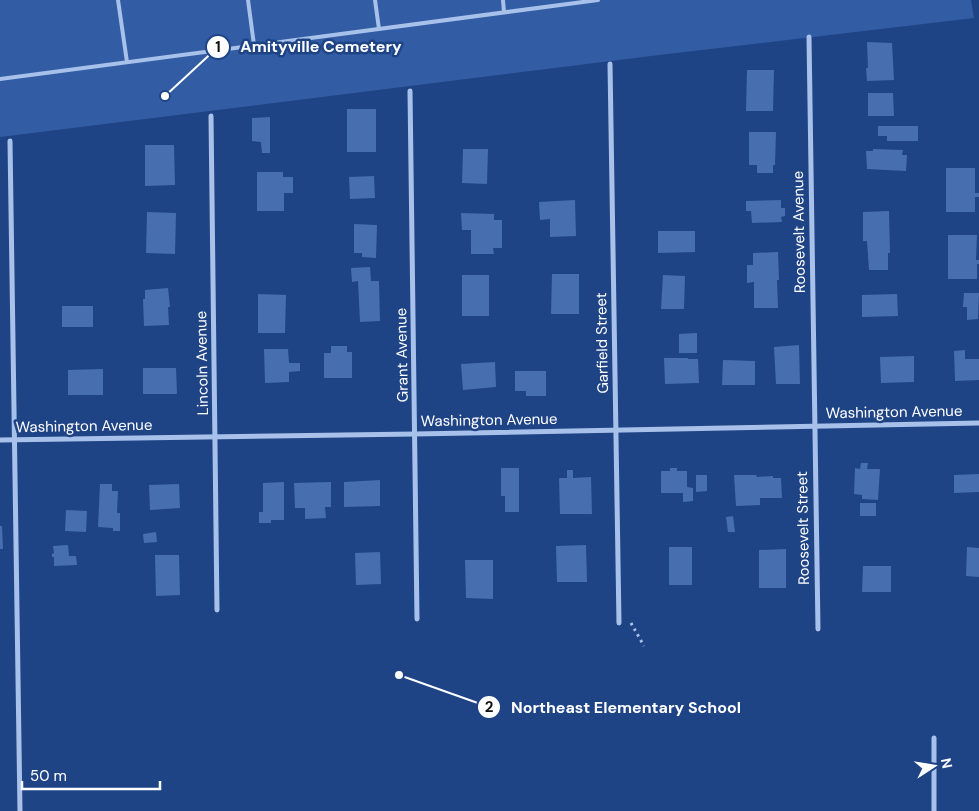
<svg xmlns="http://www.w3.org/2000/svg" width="979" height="811" viewBox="0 0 979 811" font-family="'DM Sans',sans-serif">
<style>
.green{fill:#325da4}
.building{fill:#476eaf}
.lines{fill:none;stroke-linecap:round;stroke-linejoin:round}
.path{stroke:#a8c1ea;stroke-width:3;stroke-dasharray:2.5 4;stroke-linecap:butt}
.service{stroke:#a8c1ea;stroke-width:4}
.minor{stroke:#a8c1ea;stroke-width:5}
.labels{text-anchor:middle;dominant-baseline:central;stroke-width:5;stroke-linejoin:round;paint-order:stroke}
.street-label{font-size:15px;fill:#fff;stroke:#1f4486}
.leader{fill:none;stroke:#fff;stroke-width:2}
.callout-dot{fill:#fff;stroke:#1f4486;stroke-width:2}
.mark-label{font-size:15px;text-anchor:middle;font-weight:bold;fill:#111}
.callout-label{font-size:16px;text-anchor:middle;font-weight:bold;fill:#fff;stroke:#1f4486;stroke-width:5;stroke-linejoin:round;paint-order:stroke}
</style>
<rect width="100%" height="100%" fill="#1f4486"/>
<polygon class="green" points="0,0 971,0 974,18 659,55 0,137"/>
<g class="building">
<polygon points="867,42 892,43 894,80 867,81 866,68 868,68"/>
<polygon points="747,70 774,70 773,111 746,111"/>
<polygon points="868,93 893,93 894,116 868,116"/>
<rect x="347" y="109" width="29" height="43"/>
<polygon points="270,117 270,153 262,153 261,142 252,141 252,118"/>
<polygon points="878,126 918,126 918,141 887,141 887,136 878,136"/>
<polygon points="749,132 776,132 775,165 773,165 773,173 757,173 757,165 749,165"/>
<polygon points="145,145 174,145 175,185 145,186"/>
<polygon points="463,149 488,149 487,184 462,183"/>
<polygon points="873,149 903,150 902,155 907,155 906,171 867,169 866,151 873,151"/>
<polygon points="946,168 975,168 975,193 979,193 979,197 975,197 975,212 946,212"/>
<polygon points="257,172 283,172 283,177 293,177 293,193 284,193 284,211 257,211"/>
<polygon points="374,176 375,198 350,199 349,177"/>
<polygon points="575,200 576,236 550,237 550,219 540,220 539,202"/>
<polygon points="781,200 781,208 785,208 785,216 781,217 782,222 752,223 751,211 746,211 746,201"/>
<polygon points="889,211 890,253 888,253 888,270 869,270 867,241 863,241 863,212"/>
<polygon points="147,212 176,213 175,254 146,253"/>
<polygon points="461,213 494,214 494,220 502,220 502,248 493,248 494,254 471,254 471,230 462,230"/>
<polygon points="354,224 377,225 376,258 362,257 362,253 354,253"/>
<polygon points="658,231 695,231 695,252 658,253"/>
<polygon points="948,235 977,235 976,260 979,260 979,264 977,264 977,279 948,279"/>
<polygon points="778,252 779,280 777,280 778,308 754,308 754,282 747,283 747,265 753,265 753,253"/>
<polygon points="370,267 371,281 379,281 380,321 360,322 358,281 352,282 351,268"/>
<polygon points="552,274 579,274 579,314 551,314"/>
<rect x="462" y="275" width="27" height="41"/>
<polygon points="663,275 685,276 684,309 661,309"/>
<polygon points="168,288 170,307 168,307 169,325 144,326 143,299 145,299 145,290"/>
<polygon points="964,293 979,293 978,319 967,320 967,307 963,307"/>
<polygon points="258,294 286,295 285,333 258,333"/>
<polygon points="897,294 898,316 862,317 862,295"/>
<rect x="62" y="306" width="31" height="21"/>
<polygon points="697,333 697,353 679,353 679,334"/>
<polygon points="799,345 800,384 776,384 774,347"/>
<polygon points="331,346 347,346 347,352 352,352 352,378 324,378 324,353 331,353"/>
<polygon points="264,349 288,349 289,363 300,363 300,371 289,372 289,382 265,383"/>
<polygon points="965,350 965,359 979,359 979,380 955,381 954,351"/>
<polygon points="914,356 914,382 881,383 880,357"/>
<polygon points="664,358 688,358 688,359 698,359 699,383 665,384"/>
<polygon points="723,360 755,361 755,385 722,385"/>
<polygon points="495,362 496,387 463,390 461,364"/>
<polygon points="143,368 176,368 177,394 143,394"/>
<polygon points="103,369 103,395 68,395 68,370"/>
<polygon points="515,371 546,371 546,396 526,396 526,391 515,391"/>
<polygon points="861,463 868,463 867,469 880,469 878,500 862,499 862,495 854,494 855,468 860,469"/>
<polygon points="501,468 519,468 519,512 505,512 505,496 501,496"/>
<polygon points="670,468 677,468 677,471 687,471 687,487 693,488 693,501 683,502 683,493 661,493 661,471 670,471"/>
<polygon points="567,470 573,470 573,478 591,477 592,514 560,514 559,478 567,478"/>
<polygon points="979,474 979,492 954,493 954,475"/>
<polygon points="696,475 707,475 707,491 696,492"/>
<polygon points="734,475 756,475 757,477 773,476 773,478 781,478 782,498 760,498 760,505 736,506"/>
<polygon points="380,480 380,506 344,507 344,482"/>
<polygon points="284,482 284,520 271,520 271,523 259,523 259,512 263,512 263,483"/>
<polygon points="331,482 331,507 325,507 326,518 305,519 305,508 295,508 294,483"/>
<polygon points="100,484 112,484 112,491 118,491 117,513 120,513 120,531 113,531 113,528 98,527"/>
<polygon points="179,484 180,508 150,510 149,485"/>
<rect x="860" y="503" width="16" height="13"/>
<polygon points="66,510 87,511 86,532 65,531"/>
<polygon points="733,516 735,532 728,532 726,517"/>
<polygon points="0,526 2,526 3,549 0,549"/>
<polygon points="156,532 157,542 144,543 143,534"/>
<polygon points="68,545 69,556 76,556 77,565 54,566 54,557 52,557 52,554 54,553 53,546"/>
<polygon points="586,545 587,582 557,582 556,546"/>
<rect x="669" y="547" width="23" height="38"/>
<polygon points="967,547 979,548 979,577 966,576"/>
<polygon points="786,549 786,588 759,588 759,550"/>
<polygon points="380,552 381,584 356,585 355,553"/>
<polygon points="155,555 179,555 180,595 156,596"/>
<polygon points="465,560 493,560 493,599 466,598"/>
<polygon points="863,566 891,566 891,592 862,592"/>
</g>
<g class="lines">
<polyline class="path" points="631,623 644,646"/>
<g class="service">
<polyline points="118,0 127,62"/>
<polyline points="248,0 254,45"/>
<polyline points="375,0 379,29"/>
<polyline points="503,0 504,12"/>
<polyline points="0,79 598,0"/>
</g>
<g class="minor">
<polyline points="809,37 818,629"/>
<polyline points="610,64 619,623"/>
<polyline points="410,91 417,619"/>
<polyline points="211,116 217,610"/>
<polyline points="10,141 20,811"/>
<polyline points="0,440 415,434 979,423"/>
<polyline points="934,811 934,738"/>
</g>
</g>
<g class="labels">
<g class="street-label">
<text transform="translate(799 232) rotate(-91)">Roosevelt Avenue</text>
<text transform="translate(602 343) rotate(-91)">Garfield Street</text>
<text transform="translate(402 355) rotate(-91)">Grant Avenue</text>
<text transform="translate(202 363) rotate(-91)">Lincoln Avenue</text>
<text transform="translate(894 412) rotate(-1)">Washington Avenue</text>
<text transform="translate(489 420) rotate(-1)">Washington Avenue</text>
<text transform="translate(84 426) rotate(-1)">Washington Avenue</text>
<text transform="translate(803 528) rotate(-91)">Roosevelt Street</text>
</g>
</g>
<path class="leader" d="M165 96L218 47M399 675L489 707"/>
<g class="callout-dot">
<circle cx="165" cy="96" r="5"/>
<circle cx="399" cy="675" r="5"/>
<circle cx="218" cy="47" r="12"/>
<circle cx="489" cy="707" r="12"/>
</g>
<g class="mark-label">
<text x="218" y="52">1</text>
<text x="489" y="712">2</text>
</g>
<g class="callout-label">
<text x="321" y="52">Amityville Cemetery</text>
<text x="626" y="713">Northeast Elementary School</text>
</g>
<g transform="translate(934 766) rotate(78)" stroke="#1f4486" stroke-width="4" paint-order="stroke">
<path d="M0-4L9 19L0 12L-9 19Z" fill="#ffffff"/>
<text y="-8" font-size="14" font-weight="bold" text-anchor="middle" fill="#ffffff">N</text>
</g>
<path d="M22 781v8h138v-8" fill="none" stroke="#ffffff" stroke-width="2.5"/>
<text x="30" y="781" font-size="15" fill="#ffffff" stroke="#1f4486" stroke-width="4" paint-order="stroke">50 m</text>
</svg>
